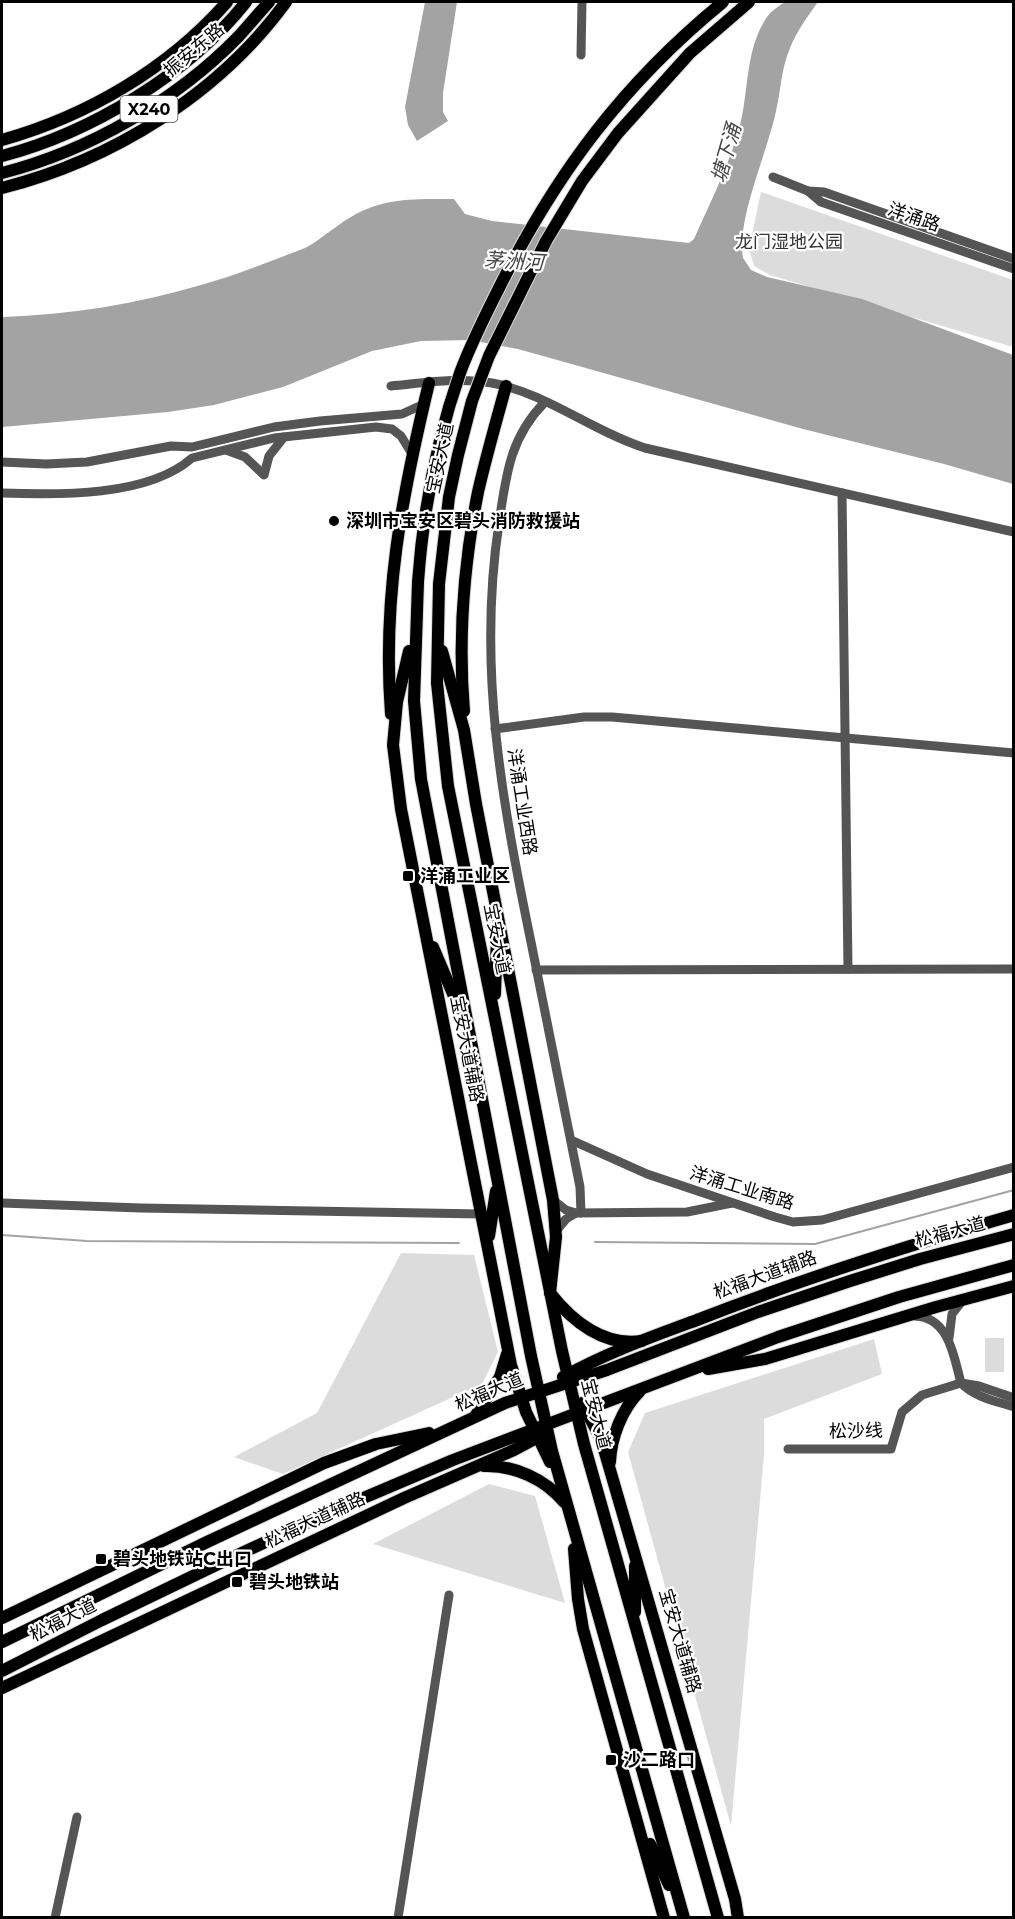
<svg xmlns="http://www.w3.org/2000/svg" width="1015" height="1919" viewBox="0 0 1015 1919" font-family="Montserrat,'Noto Sans SC',sans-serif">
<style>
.green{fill:#dcdcdc}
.water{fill:#a3a3a3}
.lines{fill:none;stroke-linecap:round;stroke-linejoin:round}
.stream{stroke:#a3a3a3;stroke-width:2}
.major-casing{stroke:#dbdbdb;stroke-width:14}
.minor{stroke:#555;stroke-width:9}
.major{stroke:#000;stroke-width:12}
.major-bridge-casing{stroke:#dbdbdb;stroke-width:14;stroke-linecap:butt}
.major-bridge{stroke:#000;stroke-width:12}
.poi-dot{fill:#000;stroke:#fff;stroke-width:2}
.labels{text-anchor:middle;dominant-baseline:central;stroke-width:4.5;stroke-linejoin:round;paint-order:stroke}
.shield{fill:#fff;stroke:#4c4c4c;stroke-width:1.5}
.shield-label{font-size:16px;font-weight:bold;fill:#000}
.street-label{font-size:18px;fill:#000;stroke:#fff}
.park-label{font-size:18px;fill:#333;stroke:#fff}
.poi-label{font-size:18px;font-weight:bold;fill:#000;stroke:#fff;text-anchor:start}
.water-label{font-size:20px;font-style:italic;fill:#444;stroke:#fff}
</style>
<rect width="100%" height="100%" fill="#fff"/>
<g class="green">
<polygon points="761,192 1013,280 1013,347 770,275 754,266 749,249"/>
<polygon points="401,1253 474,1255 498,1352 482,1384 283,1474 234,1457 317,1413"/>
<rect x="985" y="1338" width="19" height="34"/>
<polygon points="874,1339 882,1374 764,1419 764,1455 731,1826 628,1452 645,1413"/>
<polygon points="489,1484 535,1496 565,1603 373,1544"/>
</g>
<g class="water">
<polygon points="425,2 457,2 443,93 443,112 448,121 417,141 408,125 405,107"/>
<path d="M785 2H818C807 17 797 31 790 48 781 69 781 90 776 111 768 151 736 220 743 258L751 270 767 277 862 299 1013 355V484L944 464 803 429 518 349 470 340 421 341 372 351 283 387 214 405 168 412 2 427V317C69 315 136 304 201 285 237 275 271 261 305 248 322 239 335 226 351 217 383 197 418 199 454 199L465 214 492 221 689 243 694 239C709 205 726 171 737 136 750 97 743 52 767 17 772 10 779 6 785 2Z"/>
</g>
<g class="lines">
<g class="stream">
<polyline points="2,1235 87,1241 459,1243"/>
<polyline points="595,1242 815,1244 1014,1190"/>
</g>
<defs>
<g id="major">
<path d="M2 140C87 116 168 69 227 2"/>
<path d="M2 156C90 133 189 74 246 2"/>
<path d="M2 173C88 151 176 101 239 36 249 25 259 13 269 2"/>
<path d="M2 188C112 160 218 95 286 2"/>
<polyline points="418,582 414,701 421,779 531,1356 552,1451 684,1918"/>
<polyline points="439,584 437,683 448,786 562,1351 584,1444 718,1918"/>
<polyline points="409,651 397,702 393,745 401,809 511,1365 526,1412 550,1462"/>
<path d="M442 651 464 730 476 804 553 1200 556 1237 550 1293C572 1321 604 1347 642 1341"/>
<path d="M464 711C458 639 464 563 478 492 486 457 496 422 506 386"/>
<path d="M391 714C382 598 402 495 429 383"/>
<polyline points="433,947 459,1008"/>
<polyline points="495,994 497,936"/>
<polyline points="489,1236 496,1191"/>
<polyline points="708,1369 765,1359 936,1307 1014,1286"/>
<path d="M563 1377C606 1353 651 1337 697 1320 801 1279 906 1246 1014 1215"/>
<polyline points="582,1403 601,1439 735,1899 738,1918"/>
<polyline points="476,1415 500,1377 507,1354"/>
<path d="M610 1462C611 1437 622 1409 640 1391"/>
<path d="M484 1466C514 1465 545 1479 564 1502"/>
<polyline points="574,1549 578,1599 583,1629 664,1918"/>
<polyline points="635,1612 635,1566"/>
<polyline points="2,1618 324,1463 376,1444 429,1433"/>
<polyline points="2,1642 207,1542 505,1403 607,1370 758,1312 850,1281 920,1259 1014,1234"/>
<polyline points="2,1671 102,1620 216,1565 328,1513 453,1460 778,1337 899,1297 1014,1265"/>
<polyline points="2,1688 404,1498 514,1450 544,1434"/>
<polyline points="650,1844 669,1885"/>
</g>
</defs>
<use href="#major" class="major-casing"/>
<g class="minor">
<polyline points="581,55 582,2"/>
<polyline points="773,177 808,191 824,192 1014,259"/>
<polyline points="808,191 821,202 1014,269"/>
<path d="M391 386C424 383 459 377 492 383 546 393 592 431 645 448L1014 532"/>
<path d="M545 402C510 437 506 475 499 523 477 667 502 801 531 942 547 1024 564 1105 580 1187L581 1213"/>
<polyline points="226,450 245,457 264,475 269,456 284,437"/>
<polyline points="2,462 46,464 87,462 171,446 192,447 274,427 320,421 402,414 424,404"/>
<path d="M2 493C58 495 148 497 192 458L274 438 376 427 392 429 401 436 412 454"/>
<polyline points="842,493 848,969"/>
<polyline points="495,729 584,717 612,717 1014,753"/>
<polyline points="536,970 1014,969"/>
<polyline points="571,1140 647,1174 775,1217 793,1222 822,1220 1014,1167"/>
<polyline points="553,1200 566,1210 576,1213 687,1212 732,1203"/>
<polyline points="2,1203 141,1208 481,1214"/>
<polyline points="556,1231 566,1219 576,1213"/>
<path d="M915 1316C949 1317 954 1357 961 1383 974 1397 996 1401 1014 1407"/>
<polyline points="949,1338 952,1314 963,1300"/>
<polyline points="788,1449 891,1449 902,1412 922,1395 961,1383 979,1386 1014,1398"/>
<polyline points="55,1918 77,1817"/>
<polyline points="398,1918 449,1595"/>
</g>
<use href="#major" class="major"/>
<defs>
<g id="major-bridge">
<path d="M418 582C423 512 437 439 460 373 471 343 486 314 500 286 557 172 624 83 723 2"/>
<polyline points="439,584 449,497 458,455 472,401 489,356 546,241 582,181 618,133 690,53 749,2"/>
</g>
</defs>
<use href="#major-bridge" class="major-bridge-casing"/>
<use href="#major-bridge" class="major-bridge"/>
</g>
<g class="poi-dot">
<circle cx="334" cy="521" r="6"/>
<rect x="402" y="870" width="12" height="12" rx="3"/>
<rect x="95" y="1553" width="12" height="12" rx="3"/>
<rect x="231" y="1576" width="12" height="12" rx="3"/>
<rect x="605" y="1754" width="12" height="12" rx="3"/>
</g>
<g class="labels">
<rect class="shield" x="120.5" y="96" width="57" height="26" rx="4.5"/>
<g class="shield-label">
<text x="149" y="109">X240</text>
</g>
<g class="street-label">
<text transform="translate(194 50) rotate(-40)">振安东路</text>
<text transform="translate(914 217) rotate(19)">洋涌路</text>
<text transform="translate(440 458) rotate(-78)">宝安大道</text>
<text transform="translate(522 802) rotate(81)">洋涌工业西路</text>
<text transform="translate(497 939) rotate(79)">宝安大道</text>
<text transform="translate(467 1049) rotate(79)">宝安大道辅路</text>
<text transform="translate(742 1188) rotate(17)">洋涌工业南路</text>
<text transform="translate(950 1232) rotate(-15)">松福大道</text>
<text transform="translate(765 1275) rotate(-20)">松福大道辅路</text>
<text transform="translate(489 1392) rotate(-23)">松福大道</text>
<text transform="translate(596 1414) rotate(76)">宝安大道</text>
<text transform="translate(856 1431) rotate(-1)">松沙线</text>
<text transform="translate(315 1520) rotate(-25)">松福大道辅路</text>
<text transform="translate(63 1620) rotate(-27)">松福大道</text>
<text transform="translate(680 1641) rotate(74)">宝安大道辅路</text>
</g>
<g class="park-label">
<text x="789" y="242">龙门湿地公园</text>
</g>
<g class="poi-label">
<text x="346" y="521">深圳市宝安区碧头消防救援站</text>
<text x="420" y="876">洋涌工业区</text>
<text x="113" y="1559">碧头地铁站C出口</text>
<text x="249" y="1582">碧头地铁站</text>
<text x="623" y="1760">沙二路口</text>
</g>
<g class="water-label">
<text transform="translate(726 153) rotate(-74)">塘下涌</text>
<text transform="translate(514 261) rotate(3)">茅洲河</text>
</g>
</g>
<rect width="1015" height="1919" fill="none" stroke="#000000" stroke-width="6"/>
</svg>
